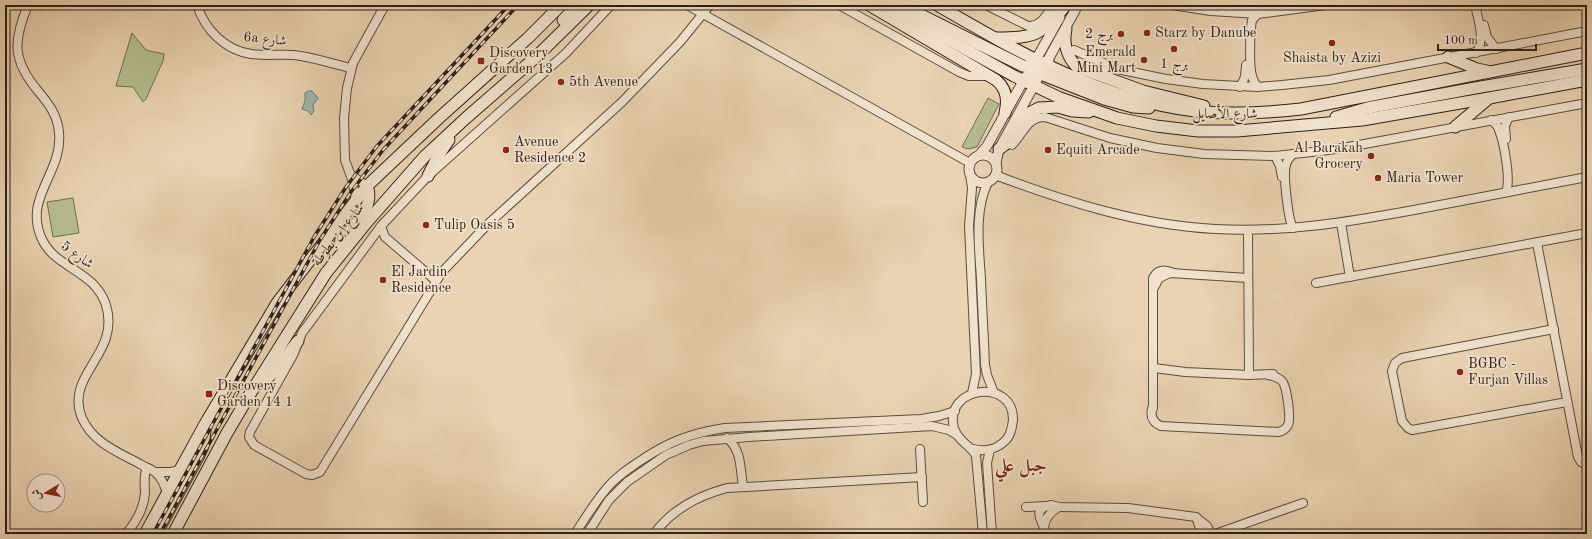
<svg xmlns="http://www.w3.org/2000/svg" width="1592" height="539" viewBox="0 0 1592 539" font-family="'Old Standard TT',Amiri,serif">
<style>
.green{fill:#b3bd8f;stroke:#706e52}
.water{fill:#98b8aa;stroke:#6d7b6e}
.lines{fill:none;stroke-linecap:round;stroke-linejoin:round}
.minor-casing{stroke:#5b4c3c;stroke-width:10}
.tertiary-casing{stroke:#5b4c3c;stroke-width:11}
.secondary-casing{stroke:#2c1f15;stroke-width:13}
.minor{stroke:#f1e2cd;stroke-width:8}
.tertiary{stroke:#f1e2cd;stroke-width:9}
.secondary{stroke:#f1e2cd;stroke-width:11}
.rail-casing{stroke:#2c1f15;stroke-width:3.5}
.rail{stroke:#f1e2cd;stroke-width:2;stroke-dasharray:6;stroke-linecap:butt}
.poi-dot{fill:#8f2418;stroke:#f1e2cd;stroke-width:1.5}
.labels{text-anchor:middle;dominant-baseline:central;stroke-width:3.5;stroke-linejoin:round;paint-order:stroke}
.poi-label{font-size:14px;fill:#2c1f15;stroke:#f1e2cd;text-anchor:start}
.street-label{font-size:14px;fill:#2c1f15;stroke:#f1e2cd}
.district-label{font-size:18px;font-weight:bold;fill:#7a1f14;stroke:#f1e2cd}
</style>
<rect width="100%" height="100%" fill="#e9d3b2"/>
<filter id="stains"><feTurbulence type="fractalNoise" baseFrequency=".005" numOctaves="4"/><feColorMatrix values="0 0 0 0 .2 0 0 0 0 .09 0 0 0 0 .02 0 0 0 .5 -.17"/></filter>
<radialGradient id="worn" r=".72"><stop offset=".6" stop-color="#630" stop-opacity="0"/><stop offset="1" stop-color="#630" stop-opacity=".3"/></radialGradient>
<g class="green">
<polygon points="132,33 146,50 164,54 163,61 146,99 143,102 133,87 116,86"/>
<polygon points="988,98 999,104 977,147 968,149 962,147"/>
<polygon points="73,198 79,233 53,237 47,202"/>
</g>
<polygon class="water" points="308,91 312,91 318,98 313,105 314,111 311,115 308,111 302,109 305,101 305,93"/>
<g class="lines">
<defs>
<g id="minor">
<path d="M28 5C13 41 12 60 38 91 49 104 58 116 59 133 63 172 24 197 41 237 54 269 94 269 106 305 121 355 64 374 82 418 93 443 118 452 140 464 145 467 152 469 156 473 162 478 165 486 167 494"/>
<path d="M197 5C205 30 225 50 251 54 265 56 280 54 294 55 313 57 332 64 351 68"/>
<polyline points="611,5 566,53 428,176 381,226 302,333 293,355 250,432 249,437 254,445 306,474 312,475 320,472 442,272 487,225 622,102 680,42 710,5"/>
<polyline points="687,5 970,163"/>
<polyline points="839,5 959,72 969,76 988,76"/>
<path d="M986 5 1028 26C1042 26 1046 15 1053 5"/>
<polyline points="1172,5 1211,11 1258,14 1326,5"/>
<path d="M1475 5C1478 20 1486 39 1476 53"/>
<path d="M1258 14 1252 20C1250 32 1249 66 1252 76 1253 81 1255 84 1258 87"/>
<polyline points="1484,25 1487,37 1496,49"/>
<polyline points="1074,50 1115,68"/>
<polyline points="1091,73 1107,69 1117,69 1166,79 1203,84 1258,87 1282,85 1329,80 1587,31"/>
<polyline points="1240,87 1245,77 1246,65"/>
<path d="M1491 120C1495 123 1498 125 1499 130 1504 142 1511 180 1506 192"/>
<polyline points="1506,139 1505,126 1509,117"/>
<path d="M1012 145C1023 134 1027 117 1045 117L1110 138 1157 148 1204 154 1275 156 1321 151 1348 147 1587 103"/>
<polyline points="1275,156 1280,166 1282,177"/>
<polyline points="350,174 367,186"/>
<polyline points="970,175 972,188 969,226 976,374 972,393"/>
<path d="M995 175C1067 202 1139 225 1215 229 1283 233 1348 222 1414 210 1472 199 1529 188 1587 177"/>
<path d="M988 182C974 211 979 247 981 279 982 307 984 336 985 365L987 375 994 393"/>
<polyline points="356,200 352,179 345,160 344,118 347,88 353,63 385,5"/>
<polyline points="1341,223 1350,277"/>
<polyline points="381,226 385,237 435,280"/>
<path d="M1293 228C1288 219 1283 175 1286 165 1287 160 1290 157 1293 154"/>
<polyline points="1248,230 1249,375"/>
<polyline points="1537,243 1578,457 1581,462 1587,465"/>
<polyline points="1316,283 1587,233"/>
<polyline points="1155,286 1159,278 1170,273 1248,278"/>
<polyline points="1554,329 1402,358 1395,363 1392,371 1402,421 1408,428 1412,430 1567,402"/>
<polyline points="1154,368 1185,372 1249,375 1273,374"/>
<path d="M1153 405C1150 414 1151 422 1161 426L1278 432C1283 431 1286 429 1288 425 1291 419 1287 386 1282 381 1278 377 1273 376 1268 375"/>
<path d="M1153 408V278C1158 268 1165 270 1174 273"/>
<path d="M727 438C742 450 740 469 743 486"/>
<polyline points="920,449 923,502"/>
<path d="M973 449C986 452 996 450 1006 440 1011 435 1012 427 1013 420 1014 377 943 386 954 428 958 442 971 445 976 456L983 534"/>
<polyline points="990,450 987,463 992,534"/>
<polyline points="155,472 171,472 181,469"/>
<polyline points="1026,507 1046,506"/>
<polyline points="1196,517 1202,534"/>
<path d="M1044 527C1045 518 1050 512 1059 507"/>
<path d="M126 534C136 522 144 509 145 493 145 484 143 476 147 468"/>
<path d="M575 534C585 518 595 502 607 488 616 477 628 469 640 461 668 442 691 433 725 428L921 419 939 416 955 411"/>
<polyline points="587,534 609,500 627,482 666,455 689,445 703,441 749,437 932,426 949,430 957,435"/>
<path d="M654 534C672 509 697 496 727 488L922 477"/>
<path d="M1047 534C1043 523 1030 509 1051 505L1059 507 1128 508 1196 517 1207 526 1211 534"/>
<polyline points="1215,534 1303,503"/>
</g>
<g id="tertiary">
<polyline points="1033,65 1060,17"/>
<polyline points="1044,67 1078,5"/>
<polyline points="980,154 987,146 1026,76"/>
<circle cx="983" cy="169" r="14"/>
<polyline points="996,163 999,149 1037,80"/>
</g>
<g id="secondary">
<path d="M869 5 996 80C1007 89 1008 100 1005 113"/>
<polyline points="886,5 1014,76 1060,98 1117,118 1156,126 1198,131 1237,131 1362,120 1489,98 1587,80"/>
<polyline points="901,5 1023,66 1037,68 1048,61"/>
<path d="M937 5C1018 52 1101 100 1195 111 1230 115 1266 113 1301 109L1587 53"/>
<polyline points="563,20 578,5"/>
<path d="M1066 29C1063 43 1067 57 1077 67L1143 91 1204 106"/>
<path d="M997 38C1036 38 1041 35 1066 5"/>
<polyline points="1448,57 1477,69 1487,71"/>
<polyline points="1027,79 1034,75 1043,75 1104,99 1133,107 1149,108"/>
<polyline points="1336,117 1367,108 1475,88 1587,69"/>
<polyline points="1455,127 1488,99"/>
<polyline points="999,149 1010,141 1023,119 1027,114 1039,108 1058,107 1072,111 1089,112"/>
<polyline points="428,176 438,156 449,140"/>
<path d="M340 243C351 226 376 209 367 186"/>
<polyline points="261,384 273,373 298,341"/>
<polyline points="145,534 205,424 277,303 367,186 439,118 528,38 561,5"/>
<polyline points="156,534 198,457 203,446 205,431"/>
<polyline points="173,534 227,433 250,394 326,273 367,222 425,156 466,118 536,57 589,5"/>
</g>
</defs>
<use href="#minor" class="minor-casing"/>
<use href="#tertiary" class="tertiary-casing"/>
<use href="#secondary" class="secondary-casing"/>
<use href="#minor" class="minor"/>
<use href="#tertiary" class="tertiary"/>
<use href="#secondary" class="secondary"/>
<defs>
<g id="rail">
<polyline points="153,534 314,237 346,187 377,146 509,5"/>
<polyline points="160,534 320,240 351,192 383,150 518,5"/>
</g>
</defs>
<use href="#rail" class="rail-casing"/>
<use href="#rail" class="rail"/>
</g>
<g class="poi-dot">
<circle cx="1147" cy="33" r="4"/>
<circle cx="1121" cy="34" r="4"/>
<circle cx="1332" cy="43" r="4"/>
<circle cx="1174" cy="49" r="4"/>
<circle cx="1144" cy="60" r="4"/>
<rect x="477" y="57" width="8" height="8" rx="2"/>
<circle cx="561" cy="82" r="4"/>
<circle cx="506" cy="150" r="4"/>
<circle cx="1048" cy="150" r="4"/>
<circle cx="1371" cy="156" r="4"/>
<circle cx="1378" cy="178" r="4"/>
<circle cx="426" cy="225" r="4"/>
<circle cx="383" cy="280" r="4"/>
<circle cx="1460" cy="372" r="4"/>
<rect x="205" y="390" width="8" height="8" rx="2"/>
</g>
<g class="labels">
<g class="poi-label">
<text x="1155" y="33">Starz by Danube</text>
<text x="1113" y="34" text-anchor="end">برج 2</text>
<text x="1136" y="52" text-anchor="end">Emerald<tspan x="1136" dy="16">Mini Mart</tspan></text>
<text x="489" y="53">Discovery<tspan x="489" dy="16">Garden 13</tspan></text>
<text x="1332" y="58" text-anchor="middle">Shaista by Azizi</text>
<text x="1174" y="64" text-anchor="middle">برج 1</text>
<text x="569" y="82">5th Avenue</text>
<text x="514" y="142">Avenue<tspan x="514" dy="16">Residence 2</tspan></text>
<text x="1363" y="148" text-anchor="end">Al Barakah<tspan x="1363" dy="16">Grocery</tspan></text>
<text x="1056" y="150">Equiti Arcade</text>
<text x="1386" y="178">Maria Tower</text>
<text x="434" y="225">Tulip Oasis 5</text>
<text x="391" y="272">El Jardin<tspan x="391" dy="16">Residence</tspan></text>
<text x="1468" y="364">BGBC -<tspan x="1468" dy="16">Furjan Villas</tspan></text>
<text x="217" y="386">Discovery<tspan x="217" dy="16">Garden 14 1</tspan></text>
</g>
<g class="street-label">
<text transform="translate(265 39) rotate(6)">6a شارع</text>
<text x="1225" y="114">شارع الأصايل</text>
<text transform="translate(338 235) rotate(-52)">شارع إبن بطوطة</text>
<text transform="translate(77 255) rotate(36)">شارع 5</text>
</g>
<g class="district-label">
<text x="1021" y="466">جبل علي</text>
</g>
</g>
<rect width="1592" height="539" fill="none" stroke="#e9d3b2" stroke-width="20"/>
<rect x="6" y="6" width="1580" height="527" fill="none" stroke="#2c1f15" stroke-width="2"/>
<rect x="10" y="10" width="1572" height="519" fill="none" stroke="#2c1f15"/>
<g transform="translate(46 493) rotate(260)"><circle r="19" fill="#f1e2cd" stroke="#a29483"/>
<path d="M0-3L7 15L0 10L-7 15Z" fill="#8f2418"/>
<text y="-6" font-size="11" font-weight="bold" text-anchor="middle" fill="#2c1f15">ش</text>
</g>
<path d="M1438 44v6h98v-6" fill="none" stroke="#2c1f15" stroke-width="2"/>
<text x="1444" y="44" font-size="12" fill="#2c1f15" stroke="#f1e2cd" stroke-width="3" paint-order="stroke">100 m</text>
<rect width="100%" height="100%" filter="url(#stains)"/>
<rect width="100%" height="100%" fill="url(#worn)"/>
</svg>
